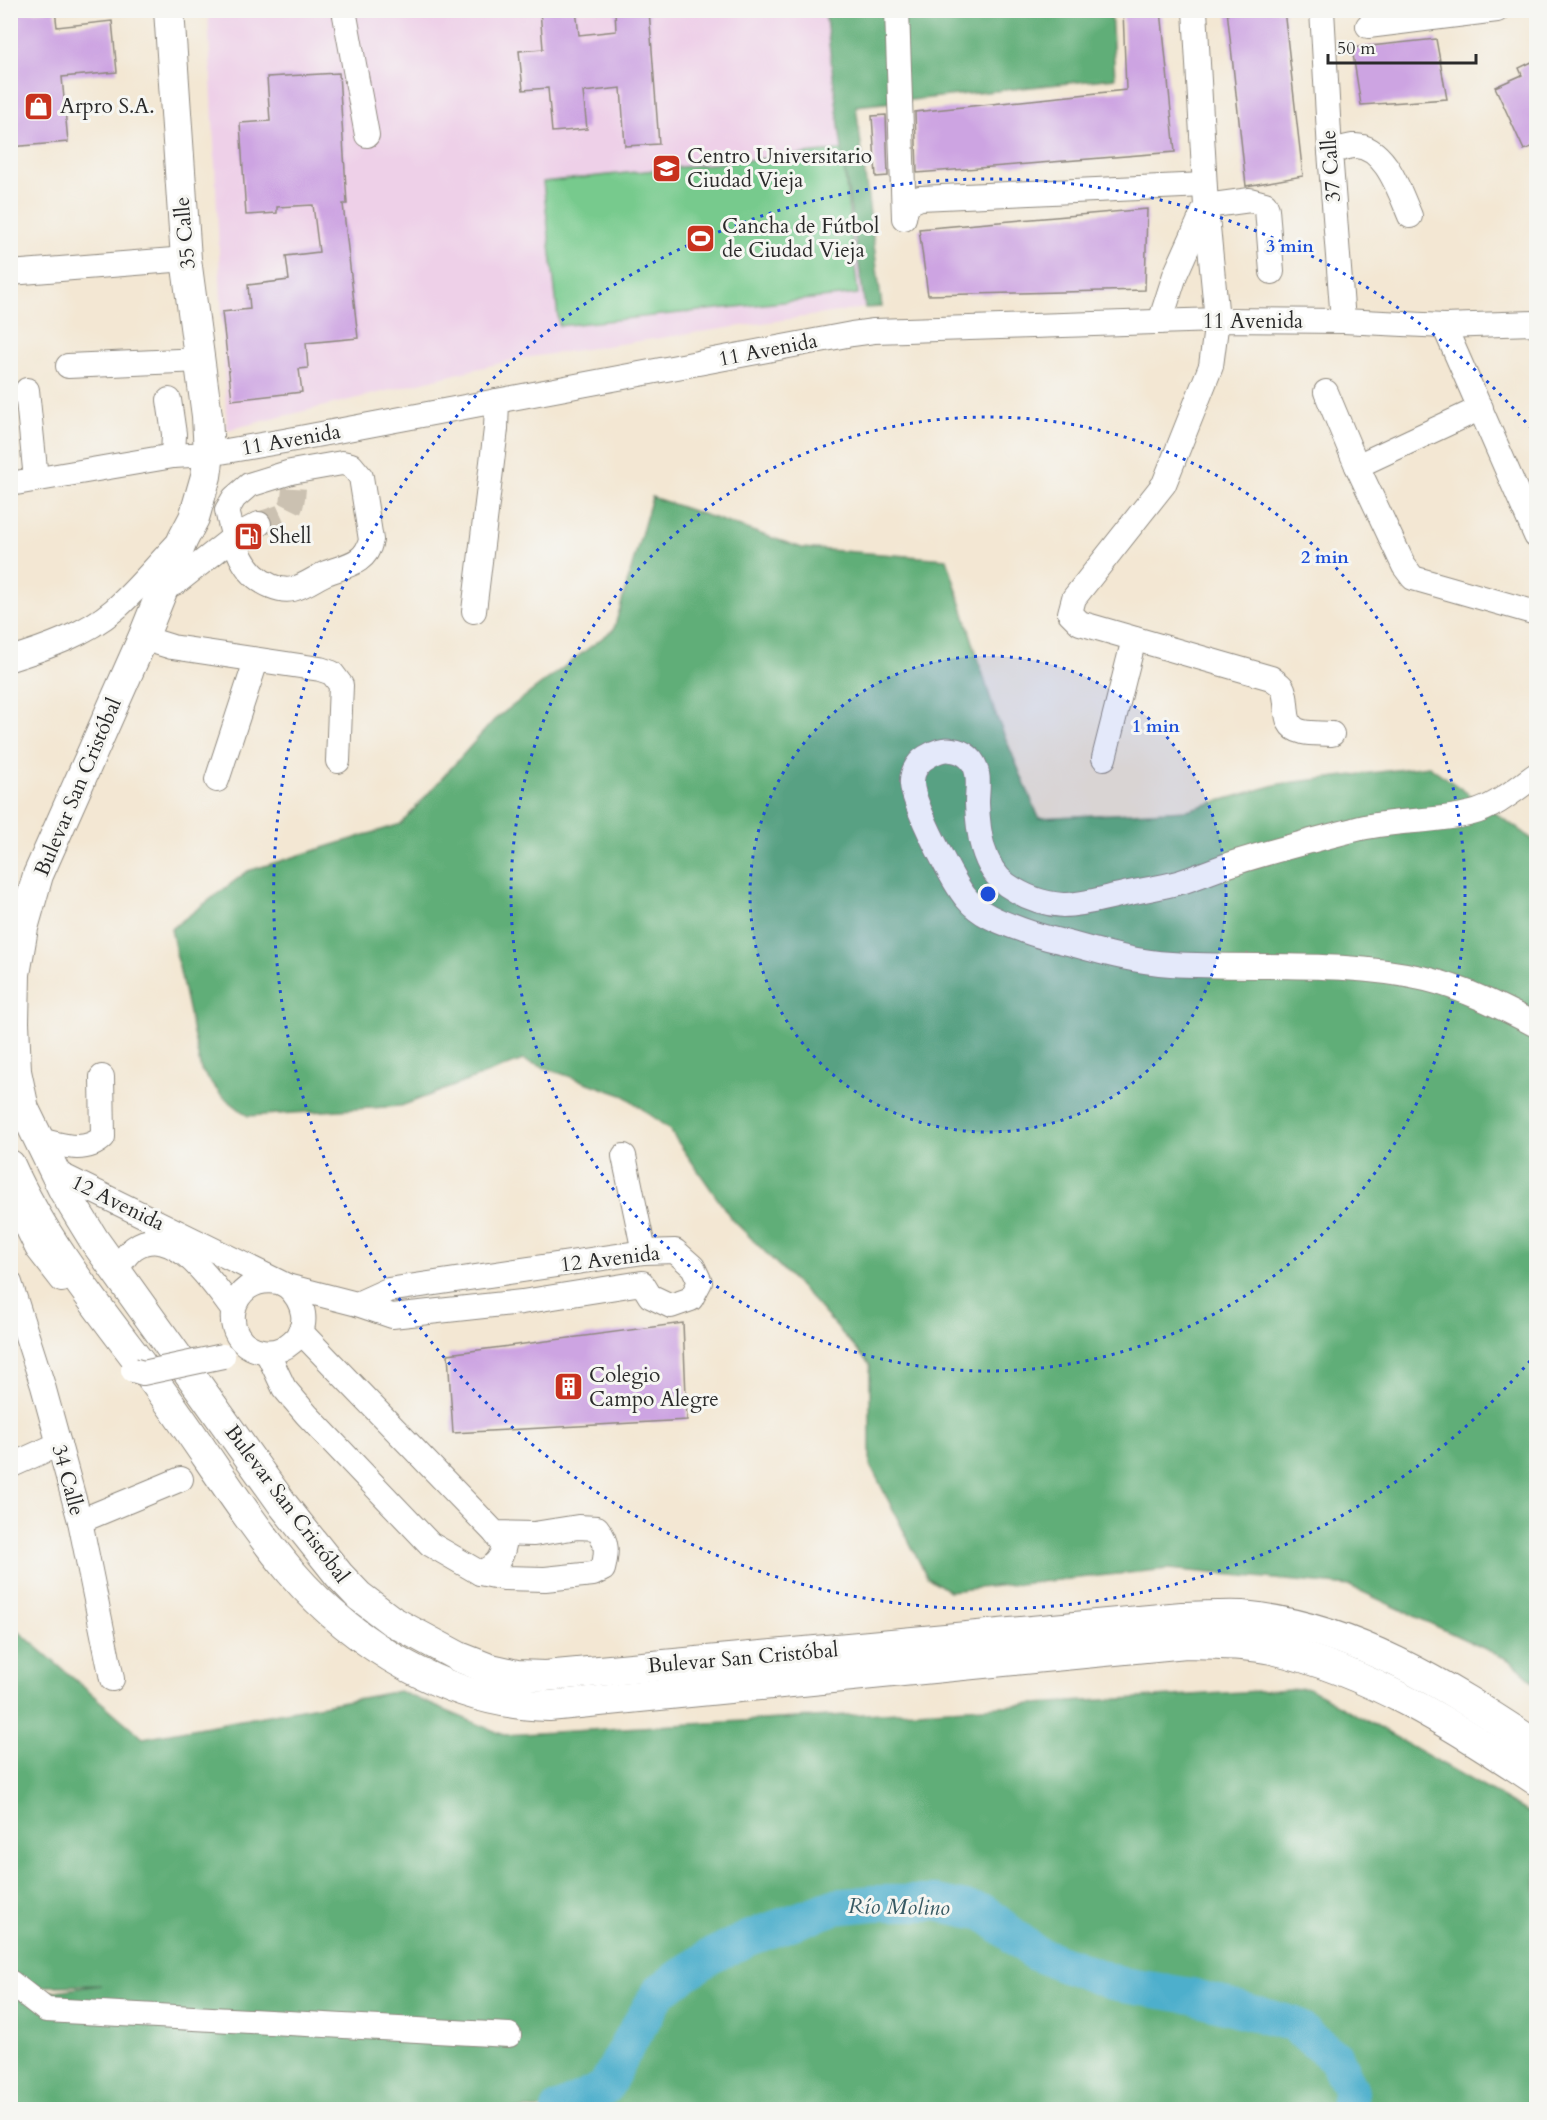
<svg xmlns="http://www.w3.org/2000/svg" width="1547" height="2120" viewBox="0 0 1547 2120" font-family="Cardo,serif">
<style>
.built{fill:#eed0e8}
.green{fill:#77ca8d;stroke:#517a5c;stroke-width:1.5}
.forest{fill:#61ae78;stroke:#466c52;stroke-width:1.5}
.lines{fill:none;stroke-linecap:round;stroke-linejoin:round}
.river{stroke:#4dafcc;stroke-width:36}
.building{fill:#cda4e2}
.minor-tunnel{stroke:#cbc1b1;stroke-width:24;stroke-dasharray:24 12;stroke-linecap:butt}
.minor-casing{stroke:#8f897f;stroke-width:26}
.major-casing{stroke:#8f897f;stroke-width:32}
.minor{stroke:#fff;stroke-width:24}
.major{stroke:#fff;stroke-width:30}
.minor-bridge-casing{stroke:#8f897f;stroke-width:26;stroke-linecap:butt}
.minor-bridge{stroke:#fff;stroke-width:24}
.ring{fill:none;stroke:#1d4ed8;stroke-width:3;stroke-dasharray:3 6}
.labels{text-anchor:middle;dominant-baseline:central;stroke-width:6;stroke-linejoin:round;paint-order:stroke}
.poi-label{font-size:21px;fill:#2b2b2b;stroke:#f6f6f2;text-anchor:start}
.street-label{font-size:21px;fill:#2b2b2b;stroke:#f6f6f2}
.water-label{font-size:22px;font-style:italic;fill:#375963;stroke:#f6f6f2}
.centre{fill:#1d4ed8;stroke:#f6f6f2;stroke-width:3}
.ring-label{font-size:18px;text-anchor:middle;font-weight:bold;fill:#1d4ed8;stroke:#f6f6f2;stroke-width:6;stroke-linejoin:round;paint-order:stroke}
</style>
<rect width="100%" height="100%" fill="#f6f6f2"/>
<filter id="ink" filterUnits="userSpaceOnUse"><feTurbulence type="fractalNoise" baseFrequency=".0167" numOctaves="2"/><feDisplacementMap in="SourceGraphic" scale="12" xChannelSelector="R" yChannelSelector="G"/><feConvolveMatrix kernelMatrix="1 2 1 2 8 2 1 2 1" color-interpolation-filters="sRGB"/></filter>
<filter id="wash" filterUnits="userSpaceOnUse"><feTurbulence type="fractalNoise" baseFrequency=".008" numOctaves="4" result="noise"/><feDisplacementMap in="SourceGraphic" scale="24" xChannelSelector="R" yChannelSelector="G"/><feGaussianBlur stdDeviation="1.35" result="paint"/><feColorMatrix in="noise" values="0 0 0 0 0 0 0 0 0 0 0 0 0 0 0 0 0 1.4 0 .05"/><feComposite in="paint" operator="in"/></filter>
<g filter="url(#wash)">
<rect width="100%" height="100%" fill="#f3e7d3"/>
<polygon class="built" points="208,11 825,11 842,150 865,308 517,359 227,430"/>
<polygon class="green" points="842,150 858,294 559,326 543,182"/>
<g class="forest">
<polygon points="825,11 1111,11 1115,78 856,106 882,307 865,308 842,150"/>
<polygon points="652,497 802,548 947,559 995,713 1039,818 1187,810 1279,784 1429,766 1536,842 1536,1683 1511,1661 1350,1586 1168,1569 949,1591 927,1577 870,1464 870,1365 811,1298 731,1218 669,1129 625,1096 523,1060 401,1106 248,1116 221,1095 201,1070 171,929 248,871 401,824 494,720 614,629"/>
<polygon points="10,1624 143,1738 399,1691 504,1735 1309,1688 1536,1817 1536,2109 11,2109 11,1997 101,1985 11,1987"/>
</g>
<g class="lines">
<polyline class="river" points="559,2110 605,2088 628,2044 660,1991 709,1957 752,1937 834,1907 874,1903 936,1903 985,1913 1035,1953 1117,1984 1192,1996 1293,2024 1336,2058 1351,2092 1347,2110"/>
</g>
<g id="blocks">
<g class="building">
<polygon points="55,10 57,27 112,21 117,72 62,77 68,142 10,147 10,14"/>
<polygon points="540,10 576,10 579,35 616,31 615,10 649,10 659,144 625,146 621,88 583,92 587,129 552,132 548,88 523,90 519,51 543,49"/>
<polygon points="1123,10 1161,10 1175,152 917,173 915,112 1126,90"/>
<polygon points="1227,10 1284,10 1303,176 1246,186"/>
<polygon points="1436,39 1447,99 1361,105 1352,48"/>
<polygon points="1536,60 1536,145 1524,150 1495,87 1522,75 1519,68"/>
<polygon points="339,73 347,204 343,204 358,338 306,343 308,368 299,369 302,392 232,400 222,312 250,309 248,285 289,280 286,256 319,252 313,205 277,207 277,213 246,215 240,123 270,121 267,77"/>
<polygon points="886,115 888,176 876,177 872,116"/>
<polygon points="1147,209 1145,290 928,295 919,229"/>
<polygon points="683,1323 687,1420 453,1433 448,1354"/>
</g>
</g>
</g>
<g filter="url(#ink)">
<use href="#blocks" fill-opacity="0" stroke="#8f897f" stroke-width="1.5"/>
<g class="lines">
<path class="minor-tunnel" d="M259 524C286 514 292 518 294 488"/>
<defs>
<g id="minor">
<polyline points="344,10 367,135"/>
<polyline points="897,10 904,218 907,204 920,198 1204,185"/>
<path d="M1195 10 1206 206 1217 320 1211 366 1164 484 1074 598 1070 613 1080 623 1271 678C1275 681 1280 684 1282 687 1291 702 1279 727 1303 732 1312 734 1323 733 1332 734"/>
<polyline points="1322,10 1330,152 1343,321"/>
<polyline points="1368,26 1497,10"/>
<path d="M1330 152C1337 150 1345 147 1353 146 1385 144 1400 193 1410 216"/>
<polyline points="10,273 186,259"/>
<polyline points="1160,322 1175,275 1206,206 1250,200 1265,204 1267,209 1272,272"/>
<polyline points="1444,326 1536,536"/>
<polyline points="68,366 200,360"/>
<polyline points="27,390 36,479"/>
<polyline points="1326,392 1357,466 1404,566 1413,578 1536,613"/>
<polyline points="169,400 174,434 173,456"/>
<path d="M342 463 351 465 361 477 371 540C366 564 346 565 326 573 315 578 305 586 293 589 285 591 278 589 271 586 239 573 234 539 227 510L234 498 249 485 291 472Z"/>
<polyline points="1357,466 1481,408"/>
<polyline points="10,484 173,456 209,454 284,441 852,334 874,331 1217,320 1343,321 1444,326 1536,323"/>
<polyline points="164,588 177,582 234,537 259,524"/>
<polyline points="474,611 496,429 497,401"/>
<polyline points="143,638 172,647 320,669 332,673 341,685 338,761"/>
<path d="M10 659C46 648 86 634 114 610 137 590 157 565 178 543"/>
<polyline points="1104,758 1134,639"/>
<path d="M1536 775C1517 788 1496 807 1472 813 1433 823 1392 819 1353 830 1314 840 1275 850 1237 862 1218 868 1200 876 1181 882 1159 888 1136 891 1115 896 1098 900 1079 905 1063 905 1043 904 1023 896 1007 885 982 867 978 832 977 803 977 794 979 783 977 773 975 760 964 751 952 750 944 748 937 751 930 755 919 760 911 771 912 784 913 804 953 883 967 899 982 917 1004 923 1025 931 1044 938 1057 940 1075 945 1107 954 1138 962 1171 964 1255 969 1342 960 1426 979 1464 988 1501 1007 1536 1025"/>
<polyline points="217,780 256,661"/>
<path d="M40 1140C61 1145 86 1154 103 1137L102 1077"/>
<polyline points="624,1156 644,1252"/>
<path d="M55 1172 287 1286C304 1301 311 1326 292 1342 283 1350 273 1353 262 1351 215 1342 228 1273 278 1282"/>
<polyline points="19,1211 37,1248 62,1280"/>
<path d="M116 1270C121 1263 127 1253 134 1248 172 1220 214 1285 233 1310"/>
<polyline points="10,1283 43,1386 80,1521 112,1679"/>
<polyline points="287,1286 357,1304 392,1316 522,1302 642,1283 650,1296 671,1306 691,1299 700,1282 693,1267 675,1251 644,1252 388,1290 357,1304"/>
<path d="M267 1352 284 1388 307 1415 430 1544 480 1573 504 1578 545 1579 593 1574 603 1569C607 1553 608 1542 597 1528L578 1527 534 1534 495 1533 300 1331"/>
<polyline points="10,1466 59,1444"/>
<polyline points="80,1521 181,1479"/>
<path d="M480 1573C495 1566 501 1561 504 1545L495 1533"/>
<polyline points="10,1982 46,2010 509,2035"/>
</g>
<g id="major">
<path d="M169 10 186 259 207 416 209 454 206 476 194 518 183 539 143 638 38 875 23 928 15 974 14 1022 16 1071 24 1109 64 1191 94 1240 284 1506 339 1575 359 1596 392 1621 459 1657 487 1668 517 1675 545 1676 1182 1617C1202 1617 1222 1615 1242 1616 1352 1626 1447 1686 1536 1745"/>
<path d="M10 1165C47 1248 108 1319 161 1391 205 1451 243 1515 291 1572 355 1646 450 1704 549 1706L1186 1643C1215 1644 1245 1643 1272 1649 1369 1671 1455 1726 1536 1780"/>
</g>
</defs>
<use href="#minor" class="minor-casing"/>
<use href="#major" class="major-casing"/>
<use href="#minor" class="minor"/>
<use href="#major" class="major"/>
<defs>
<polyline id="minor-bridge" points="133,1370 143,1373 223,1356"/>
</defs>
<use href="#minor-bridge" class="minor-bridge-casing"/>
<use href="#minor-bridge" class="minor-bridge"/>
</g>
</g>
<circle cx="988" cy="894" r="238" fill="#1d4ed8" fill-opacity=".12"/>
<g class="ring">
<circle cx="988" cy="894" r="238"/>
<circle cx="988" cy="894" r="477"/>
<path d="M1536 1354A715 715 0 1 1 1536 434"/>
</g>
<defs>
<symbol id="shop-square" viewBox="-11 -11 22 22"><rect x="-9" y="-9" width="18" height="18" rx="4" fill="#c8321e" stroke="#f6f6f2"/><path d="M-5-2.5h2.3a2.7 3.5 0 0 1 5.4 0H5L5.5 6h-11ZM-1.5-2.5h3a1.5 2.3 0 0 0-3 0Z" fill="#fff"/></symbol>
<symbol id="university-square" viewBox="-11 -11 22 22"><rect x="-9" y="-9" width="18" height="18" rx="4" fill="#c8321e" stroke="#f6f6f2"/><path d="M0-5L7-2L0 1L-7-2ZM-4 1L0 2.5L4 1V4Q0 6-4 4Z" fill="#fff"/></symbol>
<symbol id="stadium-square" viewBox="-11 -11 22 22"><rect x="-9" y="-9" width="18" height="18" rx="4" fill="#c8321e" stroke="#f6f6f2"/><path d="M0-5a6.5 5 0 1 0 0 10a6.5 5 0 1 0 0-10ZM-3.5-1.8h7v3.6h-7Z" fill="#fff"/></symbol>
<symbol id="fuel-square" viewBox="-11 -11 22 22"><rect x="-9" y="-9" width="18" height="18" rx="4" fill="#c8321e" stroke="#f6f6f2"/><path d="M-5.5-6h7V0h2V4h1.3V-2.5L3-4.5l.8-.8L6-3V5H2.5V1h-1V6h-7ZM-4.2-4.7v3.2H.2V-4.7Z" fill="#fff"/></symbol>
<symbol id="building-square" viewBox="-11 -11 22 22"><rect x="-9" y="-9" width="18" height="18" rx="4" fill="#c8321e" stroke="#f6f6f2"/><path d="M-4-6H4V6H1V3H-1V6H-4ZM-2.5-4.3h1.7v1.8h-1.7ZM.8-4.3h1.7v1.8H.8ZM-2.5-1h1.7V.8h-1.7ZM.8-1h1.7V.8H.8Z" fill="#fff"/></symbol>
</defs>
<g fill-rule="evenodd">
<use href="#shop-square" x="22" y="90" width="33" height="33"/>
<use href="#university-square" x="650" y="152" width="33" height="33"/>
<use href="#stadium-square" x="684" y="222" width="33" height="33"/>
<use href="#fuel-square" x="232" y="520" width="33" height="33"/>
<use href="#building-square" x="552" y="1370" width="33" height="33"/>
</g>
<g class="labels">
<g class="poi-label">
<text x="60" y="106">Arpro S.A.</text>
<text x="687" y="156">Centro Universitario<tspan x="687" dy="24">Ciudad Vieja</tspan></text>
<text x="722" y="226">Cancha de Fútbol<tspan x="722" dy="24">de Ciudad Vieja</tspan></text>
<text x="269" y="536">Shell</text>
<text x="589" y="1375">Colegio<tspan x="589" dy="24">Campo Alegre</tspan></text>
</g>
<g class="street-label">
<text transform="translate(1331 166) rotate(-94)">37 Calle</text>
<text transform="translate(185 233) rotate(-95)">35 Calle</text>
<text x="1253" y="321">11 Avenida</text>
<text transform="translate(768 350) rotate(-11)">11 Avenida</text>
<text transform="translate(291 440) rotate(-10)">11 Avenida</text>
<text transform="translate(78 787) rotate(-67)">Bulevar San Cristóbal</text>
<text transform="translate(118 1203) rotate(26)">12 Avenida</text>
<text transform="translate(610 1259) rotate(-7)">12 Avenida</text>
<text transform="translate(68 1480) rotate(75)">34 Calle</text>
<text transform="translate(287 1504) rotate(53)">Bulevar San Cristóbal</text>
<text transform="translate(743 1658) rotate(-5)">Bulevar San Cristóbal</text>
</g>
<g class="water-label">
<text transform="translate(899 1907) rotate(1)">Río Molino</text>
</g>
</g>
<circle cx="988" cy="894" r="9" class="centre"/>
<g class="ring-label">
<text x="1290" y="252">3 min</text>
<text x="1325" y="563">2 min</text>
<text x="1156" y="732">1 min</text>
</g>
<rect width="1547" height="2120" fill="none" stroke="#f6f6f2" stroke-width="36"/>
<path d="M1328 54v9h148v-9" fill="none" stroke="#2b2b2b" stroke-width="3"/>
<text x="1337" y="54" font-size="18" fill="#2b2b2b" stroke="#f6f6f2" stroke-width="4.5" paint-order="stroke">50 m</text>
</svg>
